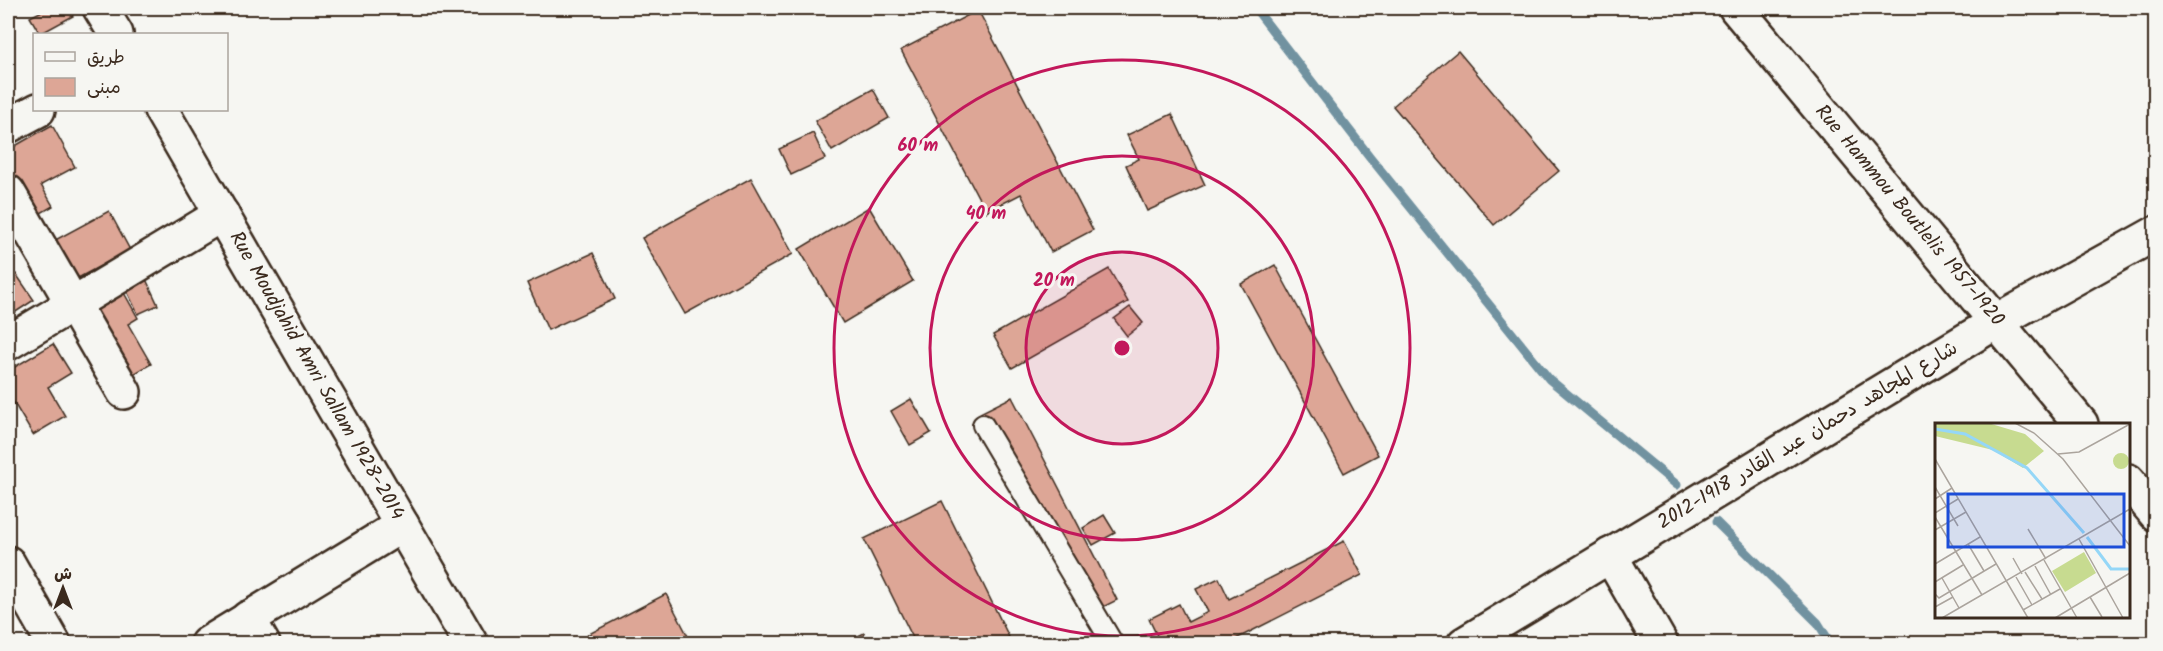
<svg xmlns="http://www.w3.org/2000/svg" width="2163" height="651" viewBox="0 0 2163 651" font-family="Kalam,'Playpen Sans Arabic',sans-serif">
<style>
.lines{fill:none;stroke-linecap:round;stroke-linejoin:round}
.stream{stroke:#7192a0;stroke-width:9}
.building{fill:#dda696;stroke:#3b2a1e;stroke-width:1.5}
.lane-casing{stroke:#3b2a1e;stroke-width:24}
.street-casing{stroke:#3b2a1e;stroke-width:38}
.secondary-casing{stroke:#3b2a1e;stroke-width:38}
.lane{stroke:#f6f6f2;stroke-width:20}
.street{stroke:#f6f6f2;stroke-width:33}
.secondary{stroke:#f6f6f2;stroke-width:33}
.ring{fill:none;stroke:#c2185b;stroke-width:3}
.labels{text-anchor:middle;dominant-baseline:central;stroke-width:6;stroke-linejoin:round;paint-order:stroke}
.street-label{font-size:20px;fill:#3b2a1e;stroke:#f6f6f2}
.inset-river{fill:none;stroke:#95d7f7;stroke-width:3}
.inset-road{fill:none;stroke:#aba49d;stroke-width:1.5}
.view{fill:#1d4ed8;fill-opacity:0.15;stroke:#1d4ed8;stroke-width:3}
.inset-edge{fill:none;stroke:#3b2a1e;stroke-width:3}
.centre{fill:#c2185b;stroke:#f6f6f2;stroke-width:3}
.ring-label{font-size:18px;text-anchor:middle;font-weight:bold;fill:#c2185b;stroke:#f6f6f2;stroke-width:6;stroke-linejoin:round;paint-order:stroke}
</style>
<rect width="100%" height="100%" fill="#f6f6f2"/>
<filter id="ink" filterUnits="userSpaceOnUse"><feTurbulence type="fractalNoise" baseFrequency=".0167" numOctaves="2"/><feDisplacementMap in="SourceGraphic" scale="12" xChannelSelector="R" yChannelSelector="G"/><feConvolveMatrix kernelMatrix="1 2 1 2 8 2 1 2 1" color-interpolation-filters="sRGB"/></filter>
<g filter="url(#ink)">
<g class="lines">
<g class="stream">
<polyline points="1255,8 1370,157 1549,379 1677,485"/>
<polyline points="1716,522 1818,623 1831,644"/>
</g>
</g>
<g class="building">
<polygon points="48,8 68,8 73,16 40,34 30,17"/>
<polygon points="978,10 1093,230 1051,252 1021,194 986,212 901,50"/>
<polygon points="1458,51 1559,171 1494,225 1393,106"/>
<polygon points="873,89 889,118 832,151 815,121"/>
<polygon points="1172,114 1205,185 1147,211 1126,165 1139,159 1127,135"/>
<polygon points="52,125 75,167 41,185 53,206 29,220 8,182 8,150"/>
<polygon points="813,133 825,159 791,175 779,149"/>
<polygon points="751,178 793,254 685,314 642,238"/>
<polygon points="869,207 913,281 843,323 799,249"/>
<polygon points="109,211 130,250 67,284 46,245"/>
<polygon points="593,253 615,299 548,330 527,283"/>
<polygon points="1275,265 1378,455 1344,473 1241,284"/>
<polygon points="1109,269 1128,302 1012,368 993,335"/>
<polygon points="16,274 34,300 8,317 8,279"/>
<polygon points="145,277 158,305 138,314 125,287"/>
<polygon points="123,291 138,318 128,324 151,364 125,379 85,312"/>
<polygon points="1130,307 1143,323 1127,336 1114,319"/>
<polygon points="53,344 71,373 48,387 65,416 33,435 8,393 8,371"/>
<polygon points="1012,397 1117,600 1083,617 978,414"/>
<polygon points="911,399 931,433 910,445 891,411"/>
<polygon points="942,501 1009,637 996,644 916,644 864,539"/>
<polygon points="1104,515 1115,533 1093,545 1083,528"/>
<polygon points="1344,541 1362,575 1226,644 1161,644 1149,619 1179,604 1188,622 1208,612 1196,589 1219,578 1229,599"/>
<polygon points="666,594 692,644 592,644 587,635"/>
<polygon points="864,633 869,644 843,644"/>
</g>
<g class="lines">
<defs>
<polyline id="lane" points="983,425 1113,644"/>
<g id="street">
<polyline points="100,8 116,34"/>
<polyline points="161,110 471,644"/>
<polyline points="8,126 38,110"/>
<polyline points="8,192 124,392"/>
<polyline points="8,343 222,214"/>
<polyline points="1610,555 1661,644"/>
<polyline points="8,563 54,644"/>
<polyline points="248,618 263,644"/>
<polyline points="207,644 402,525"/>
<polyline points="1464,644 1996,322 2156,233"/>
</g>
<g id="secondary">
<polyline points="1736,8 2081,424"/>
<polyline points="2128,481 2156,514"/>
</g>
</defs>
<use href="#lane" class="lane-casing"/>
<use href="#street" class="street-casing"/>
<use href="#secondary" class="secondary-casing"/>
<use href="#lane" class="lane"/>
<use href="#street" class="street"/>
<use href="#secondary" class="secondary"/>
</g>
</g>
<circle cx="1122" cy="348" r="96" fill="#c2185b" fill-opacity=".12"/>
<g class="ring">
<circle cx="1122" cy="348" r="96"/>
<circle cx="1122" cy="348" r="192"/>
<circle cx="1122" cy="348" r="288"/>
</g>
<g class="labels">
<g class="street-label">
<text transform="translate(1909 216) rotate(50)">Rue Hammou Boutlelis 1957-1920</text>
<text transform="translate(316 376) rotate(60)">Rue Moudjahid Amri Sallam 1928-2014</text>
<text transform="translate(1808 436) rotate(-31)">شارع المجاهد دحمان عبد القادر 1918-2012</text>
</g>
</g>
<g transform="translate(1935 423)">
<rect width="195" height="195" fill="#f6f6f2"/>
<path d="M0 0H53L90 11 109 28 88 45 58 27 0 13ZM178 38a8 8 0 1 1 16 0a8 8 0 1 1-16 0ZM149 129 161 150 130 169 117 148Z" fill="#c7db90"/>
<path class="inset-river" d="M0 6 30 11 92 45 149 110M152 114 176 146H195"/>
<path class="inset-road" d="M80 0 99 10 128 36 195 123M123 31 144 29 195 1M0 36 93 195M0 64 23 103M0 76 17 65M0 90 23 76M0 94 47 172M93 106 111 136M0 107 31 89M144 116 188 195M33 121 49 148M78 135 87 151M109 137 142 195M0 141 45 114M100 143 116 172M90 149 107 176M81 154 97 182M7 155 24 185M0 159 28 142M0 171 4 175 61 141M155 174 167 194M0 184 18 174M88 187 125 166M7 195 195 86M120 195 195 150"/>
<path class="view" d="M13 71H189V124H13Z"/>
<rect width="195" height="195" class="inset-edge"/>
</g>
<circle cx="1122" cy="348" r="9" class="centre"/>
<g class="ring-label">
<text x="918" y="151">60 m</text>
<text x="986" y="219">40 m</text>
<text x="1054" y="286">20 m</text>
</g>
<rect width="2163" height="651" fill="none" stroke="#f6f6f2" stroke-width="30"/>
<rect x="15" y="15" width="2133" height="621" fill="none" stroke="#3b2a1e" stroke-width="2" filter="url(#ink)"/>
<rect x="33" y="33" width="195" height="78" fill="#f6f6f2" stroke="#aba49d" stroke-width="1.5"/>
<rect x="45" y="52" width="30" height="9" fill="#f6f6f2" stroke="#aba49d" stroke-width="1.5"/>
<text x="87" y="63" font-size="18" fill="#3b2a1e">طريق</text>
<rect x="45" y="78" width="30" height="18" fill="#dda696" stroke="#aba49d" stroke-width="1.5"/>
<text x="87" y="93" font-size="18" fill="#3b2a1e">مبنى</text>
<g transform="translate(63 588)" stroke="#f6f6f2" stroke-width="4.5" paint-order="stroke">
<path d="M0-4.5L10 22L0 15L-10 22Z" fill="#3b2a1e"/>
<text y="-9" font-size="16" font-weight="bold" text-anchor="middle" fill="#3b2a1e">ش</text>
</g>
</svg>
